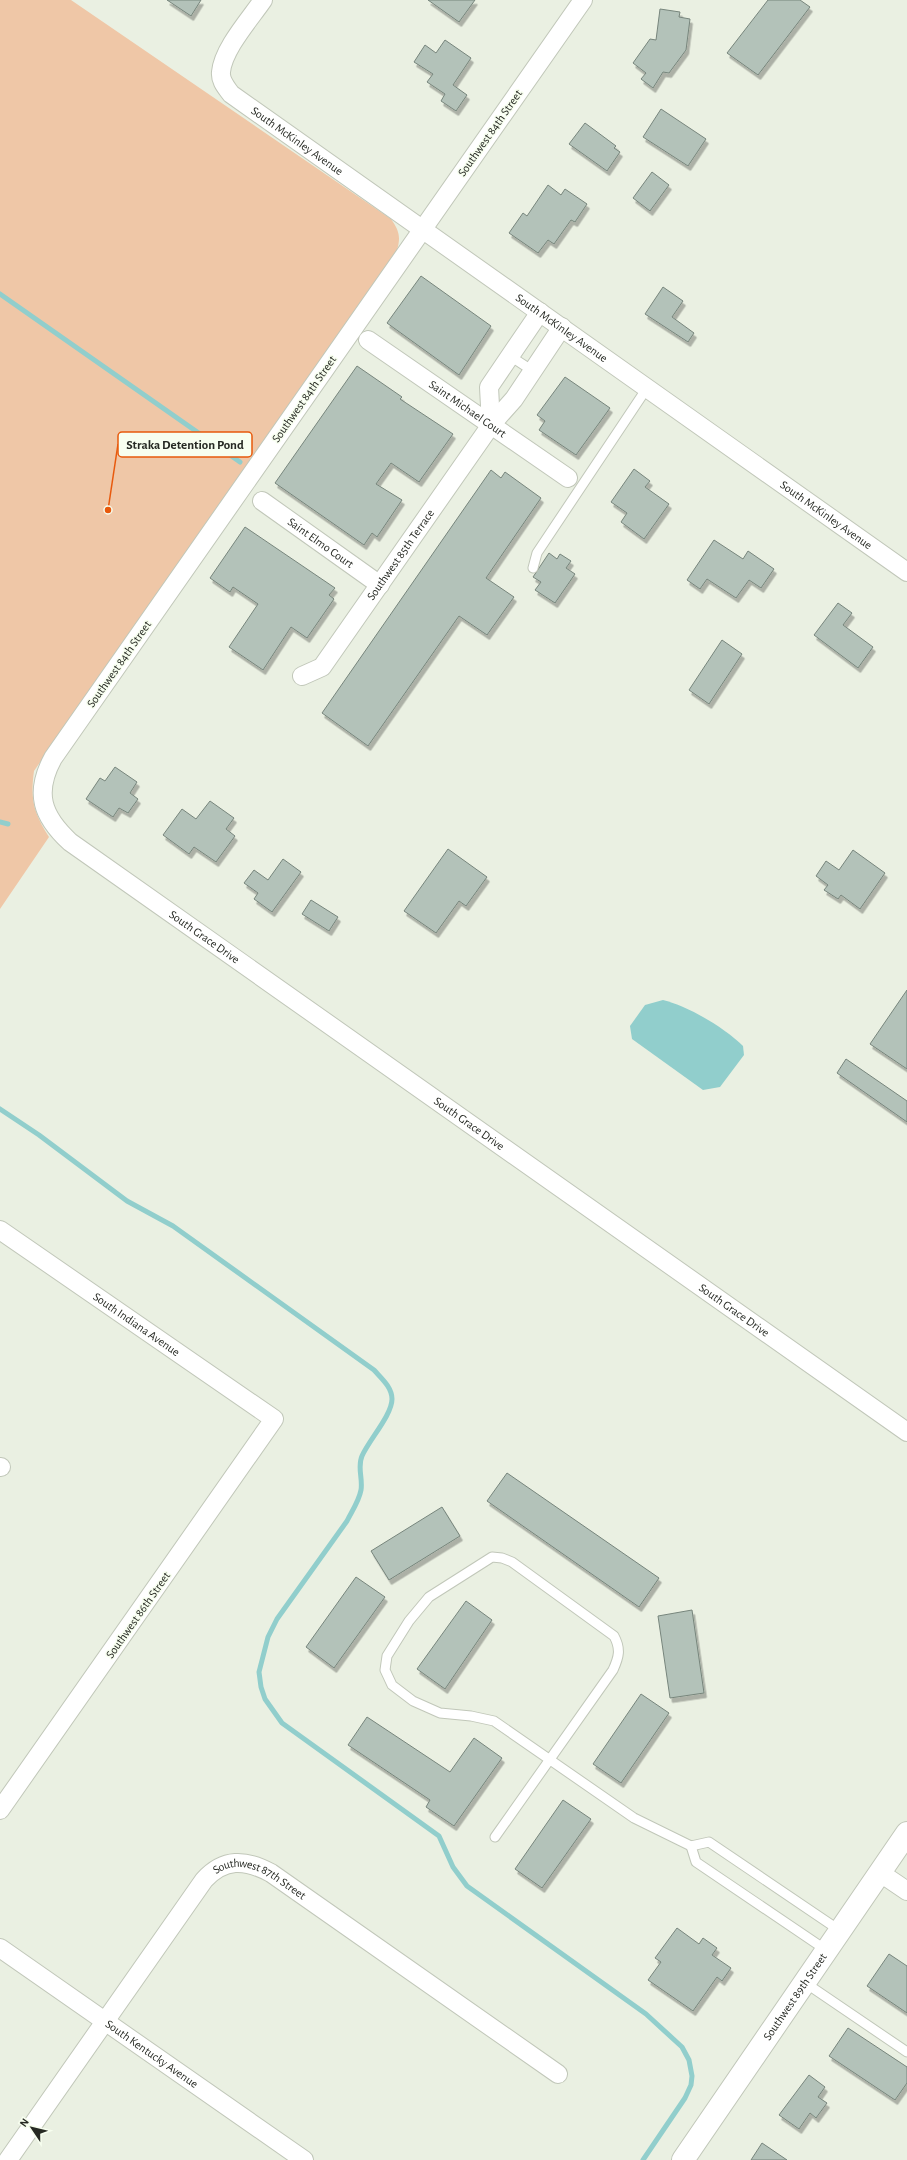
<svg xmlns="http://www.w3.org/2000/svg" width="907" height="2160" viewBox="0 0 907 2160" font-family="'Alegreya Sans',sans-serif">
<style>
.green{fill:#efc7a7}
.water{fill:#91cecc}
.lines{fill:none;stroke-linecap:round;stroke-linejoin:round}
.stream{stroke:#91cecc;stroke-width:5}
.building{fill:#b3c2b9;stroke:#77857c;filter:url(#shadow)}
.lane-casing{stroke:#c1c7b9;stroke-width:11}
.street-casing{stroke:#c1c7b9;stroke-width:20}
.secondary-casing{stroke:#c1c7b9;stroke-width:24}
.lane{stroke:#fff;stroke-width:9}
.street{stroke:#fff;stroke-width:18}
.secondary{stroke:#fff;stroke-width:22}
.labels{text-anchor:middle;dominant-baseline:central;stroke-width:3;stroke-linejoin:round;paint-order:stroke}
.street-label{font-size:12px;fill:#262923;stroke:#f7feef}
.leader{fill:none;stroke:#e8590c;stroke-width:1.5}
.callout-dot{fill:#e8590c;stroke:#f7feef;stroke-width:1.5}
.callout{fill:#f7feef;stroke:#e8590c;stroke-width:1.5}
.callout-label{font-size:13px;text-anchor:middle;font-weight:bold;fill:#262923}
</style>
<defs>
<filter id="shadow"><feDropShadow dx="2.5" dy="4.5" stdDeviation="0" flood-color="#0004"/></filter>
</defs>
<rect width="100%" height="100%" fill="#eaf0e2"/>
<path class="green" d="M0 0H71L391 219C399 230 401 237 397 250L34 771C30 800 34 813 49 837L0 909Z"/>
<path class="water" d="M663 1000C688 1006 725 1028 743 1046L744 1055 720 1087 703 1090 632 1039 630 1026 645 1005Z"/>
<g class="lines">
<g class="stream">
<polyline points="0,294 240,462"/>
<polyline points="0,822 8,824"/>
<path d="M0 1109 39 1135 127 1201 173 1226 374 1370C381 1378 392 1387 392 1399 392 1415 369 1440 362 1456 357 1467 363 1478 361 1490 359 1501 352 1511 347 1521L277 1619 268 1637 259 1672 261 1687 265 1699 282 1723 439 1836 453 1867 467 1886 646 2014 682 2047 689 2060 692 2076 691 2085 685 2098 643 2160"/>
</g>
</g>
<g class="building">
<polygon points="167,0 201,0 191,16"/>
<polygon points="428,0 475,0 459,22"/>
<polygon points="768,0 800,0 810,7 758,75 727,53"/>
<polygon points="660,9 680,12 679,17 690,19 686,50 669,73 663,72 653,88 641,79 646,73 633,63 650,39 656,40"/>
<polygon points="445,40 471,58 453,85 467,95 456,111 441,101 445,94 427,82 433,74 414,62 425,45 436,53"/>
<polygon points="661,109 706,139 688,166 643,137"/>
<polygon points="585,123 616,146 614,148 620,152 607,171 569,144"/>
<polygon points="652,172 669,185 650,211 633,198"/>
<polygon points="548,185 561,195 565,189 587,204 575,222 571,220 554,244 548,240 538,253 509,233 523,213 527,216"/>
<polygon points="421,276 491,326 459,375 387,323"/>
<polygon points="663,287 683,301 672,317 694,333 688,342 645,314"/>
<polygon points="357,366 402,397 400,399 453,434 419,482 391,463 376,484 402,500 377,537 372,533 364,545 275,483"/>
<polygon points="565,377 610,408 576,455 539,430 545,421 537,415"/>
<polygon points="634,469 650,481 645,487 669,504 644,539 621,522 627,513 611,502"/>
<polygon points="491,470 501,478 505,472 541,498 486,578 514,597 487,635 459,616 368,746 322,713"/>
<polygon points="245,527 335,588 329,595 334,599 307,638 291,627 263,670 229,647 258,604 233,587 230,592 210,578"/>
<polygon points="714,540 743,559 748,551 774,569 761,588 749,580 736,598 707,579 700,589 687,580"/>
<polygon points="549,553 557,559 560,554 571,561 566,568 575,574 555,603 535,590 541,582 533,577"/>
<polygon points="838,603 852,613 843,625 873,647 858,668 814,635"/>
<polygon points="722,640 742,654 709,704 689,690"/>
<polygon points="115,767 137,782 130,793 138,799 128,813 119,808 113,817 86,799 100,778 105,781"/>
<polygon points="210,801 234,818 226,829 235,836 216,862 194,847 189,854 163,835 182,809 196,819"/>
<polygon points="448,849 487,877 466,906 459,901 436,933 404,911"/>
<polygon points="853,850 885,873 860,909 841,895 838,899 824,890 828,885 816,876 826,861 839,870"/>
<polygon points="283,859 301,872 272,912 254,899 258,893 244,883 254,870 268,880"/>
<polygon points="311,900 338,917 329,931 302,914"/>
<polygon points="907,990 907,1069 870,1044"/>
<polygon points="846,1059 907,1101 907,1122 837,1073"/>
<polygon points="507,1473 659,1578 639,1607 487,1501"/>
<polygon points="442,1507 460,1536 389,1580 371,1551"/>
<polygon points="356,1577 385,1597 334,1668 306,1647"/>
<polygon points="466,1601 492,1620 445,1689 417,1669"/>
<polygon points="692,1610 704,1693 670,1698 658,1616"/>
<polygon points="641,1694 669,1713 621,1783 593,1764"/>
<polygon points="367,1717 450,1772 474,1738 502,1758 454,1826 426,1807 430,1800 348,1745"/>
<polygon points="563,1800 591,1819 542,1888 515,1869"/>
<polygon points="677,1928 699,1944 703,1938 717,1948 712,1955 731,1968 722,1981 717,1977 693,2011 648,1980 661,1962 655,1958"/>
<polygon points="889,1954 907,1966 907,2013 867,1986"/>
<polygon points="848,2028 907,2067 907,2083 895,2100 829,2056"/>
<polygon points="809,2075 825,2087 818,2097 827,2103 816,2118 810,2113 799,2129 779,2115"/>
<polygon points="762,2143 787,2160 751,2160"/>
</g>
<g class="lines">
<defs>
<g id="lane">
<polyline points="510,356 533,371"/>
<polyline points="533,568 537,553 647,388"/>
<path d="M495 1837 613 1670C619 1657 621 1649 614 1636L512 1562 502 1558 492 1557 429 1597 409 1621 387 1656 385 1670 392 1685 413 1701 440 1713 471 1716 494 1721 634 1818 691 1846"/>
<polyline points="826,1950 696,1862 691,1846 709,1842 839,1930"/>
<polyline points="804,1982 907,2052"/>
</g>
<g id="street">
<path id="s1" d="M263 0C250 19 223 49 221 72 220 81 226 87 231 94L907 572"/>
<path id="s2" d="M583 0 53 758C34 793 42 816 70 842L907 1432"/>
<path id="s3" d="M368 340 568 478"/>
<polyline points="491,425 489,387 540,312"/>
<path id="s4" d="M262 501 380 585"/>
<path id="s5" d="M302 676 322 667 491 425 514 399 562 327"/>
<path id="s6" d="M0 1230 274 1419 0 1810"/>
<polyline points="0,1467 1,1467"/>
<polyline points="879,1872 907,1891"/>
<path id="s7" d="M0 1948 304 2160"/>
<path id="s8" d="M8 2160 204 1880C224 1858 245 1859 271 1873L558 2074"/>
</g>
<g id="secondary">
<path id="s9" d="M683 2160 907 1833"/>
</g>
</defs>
<use href="#lane" class="lane-casing"/>
<use href="#street" class="street-casing"/>
<use href="#secondary" class="secondary-casing"/>
<use href="#lane" class="lane"/>
<use href="#street" class="street"/>
<use href="#secondary" class="secondary"/>
</g>
<g class="labels">
<g class="street-label">
<text transform="translate(490 133) rotate(-55)">Southwest 84th Street</text>
<text stroke="none"><textPath href="#s1" startOffset="190">South McKinley Avenue</textPath></text>
<text stroke="none"><textPath href="#s1" startOffset="514">South McKinley Avenue</textPath></text>
<text transform="translate(304 399) rotate(-55)">Southwest 84th Street</text>
<text stroke="none"><textPath href="#s3" startOffset="121">Saint Michael Court</textPath></text>
<text stroke="none"><textPath href="#s1" startOffset="838">South McKinley Avenue</textPath></text>
<text stroke="none"><textPath href="#s4" startOffset="72">Saint Elmo Court</textPath></text>
<text stroke="none"><textPath href="#s5" startOffset="159">Southwest 85th Terrace</textPath></text>
<text transform="translate(119 664) rotate(-55)">Southwest 84th Street</text>
<text stroke="none"><textPath href="#s2" startOffset="1184">South Grace Drive</textPath></text>
<text stroke="none"><textPath href="#s2" startOffset="1508">South Grace Drive</textPath></text>
<text stroke="none"><textPath href="#s2" startOffset="1832">South Grace Drive</textPath></text>
<text stroke="none"><textPath href="#s6" startOffset="166">South Indiana Avenue</textPath></text>
<text transform="translate(138 1615) rotate(-55)">Southwest 86th Street</text>
<text stroke="none"><textPath href="#s8" startOffset="406">Southwest 87th Street</textPath></text>
<text stroke="none"><textPath href="#s9" startOffset="198">Southwest 89th Street</textPath></text>
<text stroke="none"><textPath href="#s7" startOffset="185">South Kentucky Avenue</textPath></text>
</g>
</g>
<path class="leader" d="M108 510L118 444"/>
<circle class="callout-dot" cx="108" cy="510" r="4"/>
<rect class="callout" x="118" y="432" width="134" height="25" rx="4"/>
<g class="callout-label">
<text x="185" y="449">Straka Detention Pond</text>
</g>
<g transform="translate(32 2128) rotate(305)" stroke="#f7feef" stroke-width="3" paint-order="stroke">
<path d="M0-3L7 15L0 10L-7 15Z" fill="#262923"/>
<text y="-6" font-size="11" font-weight="bold" text-anchor="middle" fill="#262923">N</text>
</g>
</svg>
